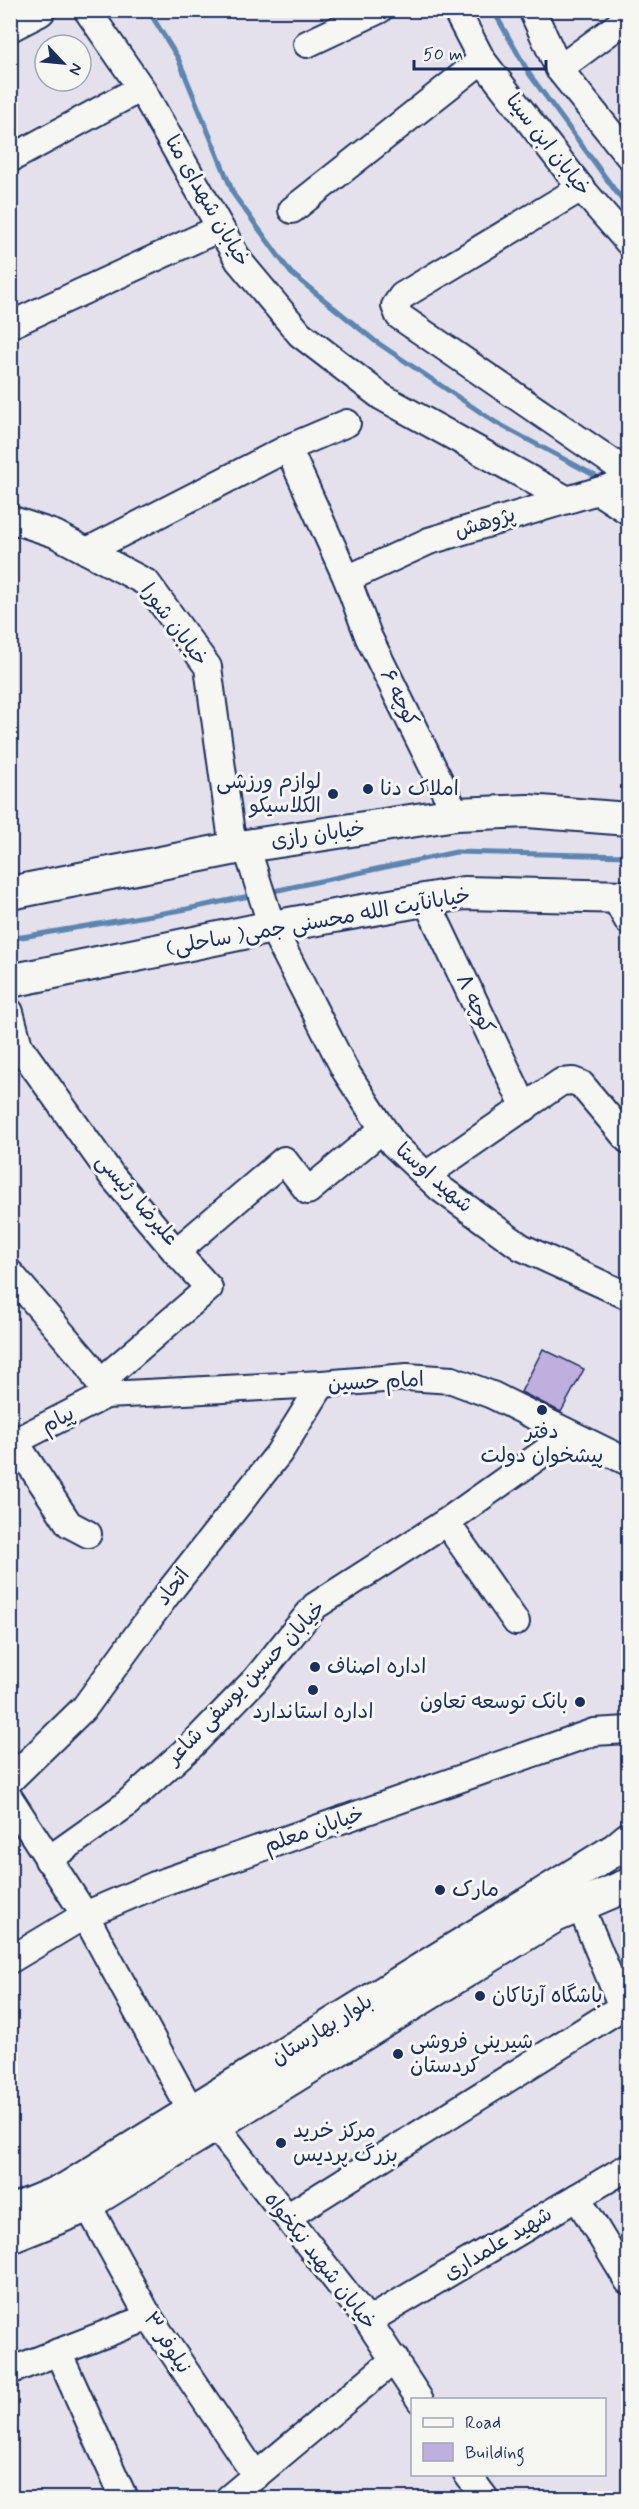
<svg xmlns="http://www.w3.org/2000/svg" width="639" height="2509" viewBox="0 0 639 2509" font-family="Mynerve,'Playpen Sans Arabic',sans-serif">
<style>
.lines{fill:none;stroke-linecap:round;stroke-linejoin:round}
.stream{stroke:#5d85b0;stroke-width:5}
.building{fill:#beafdf;stroke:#1b2f5e;stroke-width:1.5}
.minor-casing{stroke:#1b2f5e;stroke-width:30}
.major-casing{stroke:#1b2f5e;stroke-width:36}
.minor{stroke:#f6f6f2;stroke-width:26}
.major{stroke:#f6f6f2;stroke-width:32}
.poi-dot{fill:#1b2f5e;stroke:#f6f6f2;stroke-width:2}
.labels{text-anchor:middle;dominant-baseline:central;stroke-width:6;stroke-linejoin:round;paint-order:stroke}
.street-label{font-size:21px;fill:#1b2f5e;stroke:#f6f6f2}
.poi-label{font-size:21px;fill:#1b2f5e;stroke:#f6f6f2;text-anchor:start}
</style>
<rect width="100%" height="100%" fill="#e5e1ec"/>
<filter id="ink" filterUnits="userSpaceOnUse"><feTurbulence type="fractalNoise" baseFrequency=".0167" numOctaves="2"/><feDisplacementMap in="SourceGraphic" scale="12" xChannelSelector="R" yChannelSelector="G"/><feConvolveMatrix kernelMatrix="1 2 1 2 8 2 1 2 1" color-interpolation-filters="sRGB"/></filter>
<g filter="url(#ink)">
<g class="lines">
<g class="stream">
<polyline points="148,10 178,58 234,195 291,273 375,341 495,422 603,480"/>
<polyline points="493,10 530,75 628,208"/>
<polyline points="269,892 456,852 628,856"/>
<polyline points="10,939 187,909 254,895"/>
</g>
</g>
<polygon class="building" points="543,1349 584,1369 561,1412 521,1392"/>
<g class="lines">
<defs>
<g id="minor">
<polyline points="87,10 141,88 239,261 300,334 382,397 568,500"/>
<polyline points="456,10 482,60 581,188 628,242"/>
<polyline points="532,10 559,69 628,155"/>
<polyline points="307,44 379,10"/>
<polyline points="559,69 628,18"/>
<polyline points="10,159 141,88"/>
<polyline points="581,188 402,296 395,306 399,316 628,473"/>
<polyline points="292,210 482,60"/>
<polyline points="10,325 220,228"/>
<polyline points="288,448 347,579 369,638 456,814"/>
<polyline points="599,492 628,511"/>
<polyline points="10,519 55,534 147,583 208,667 233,848"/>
<polyline points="87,551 288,448 347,423"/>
<polyline points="347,579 429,541 628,482"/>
<polyline points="246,846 272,927 346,1072 393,1144 441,1189 521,1247 628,1296"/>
<polyline points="614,896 628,921"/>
<polyline points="426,900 525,1108"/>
<polyline points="10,1012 19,1046 112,1176 176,1252 284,1160 308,1191 383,1129"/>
<polyline points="426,1175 561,1082 573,1081 581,1084 628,1140"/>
<polyline points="10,1273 88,1364 106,1395"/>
<polyline points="106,1395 108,1375 209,1288 176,1252"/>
<polyline points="16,1443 69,1524 88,1534"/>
<polyline points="10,1444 106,1395 322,1384 407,1377 452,1380 492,1395 628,1462"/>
<polyline points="446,1522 516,1622"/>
<polyline points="10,1780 85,1707 165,1597 279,1453 322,1384"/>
<polyline points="10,1799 85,1915 191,2111"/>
<polyline points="48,1860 124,1806 192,1745 256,1679 315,1606 446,1522 570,1434"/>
<polyline points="10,1960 85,1915 155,1885 594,1732 628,1730"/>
<polyline points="215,2125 368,2321 420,2400"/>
<polyline points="577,2197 628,2281"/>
<polyline points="87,2204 149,2317 256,2476"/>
<polyline points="287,2217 622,2007 580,1905"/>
<polyline points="368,2321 628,2167"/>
<polyline points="58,2352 124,2498"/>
<polyline points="10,2371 149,2317"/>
<polyline points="467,2474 485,2498"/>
<polyline points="229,2498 395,2359"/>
</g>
<g id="major">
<polyline points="10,25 39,10"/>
<polyline points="10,893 246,846 456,814 528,811 628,819"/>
<polyline points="10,981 272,927 464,893 628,897"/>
<polyline points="10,2212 66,2189 616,1849 628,1839"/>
<polyline points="10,2237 77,2210 555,1916 628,1885"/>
</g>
</defs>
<use href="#minor" class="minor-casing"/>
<use href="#major" class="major-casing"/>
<use href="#minor" class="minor"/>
<use href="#major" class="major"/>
</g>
</g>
<g class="poi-dot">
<circle cx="368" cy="789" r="6"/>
<circle cx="333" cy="794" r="6"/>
<circle cx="542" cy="1410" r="6"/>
<circle cx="315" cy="1667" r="6"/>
<circle cx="313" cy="1690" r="6"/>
<circle cx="580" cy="1702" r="6"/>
<circle cx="440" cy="1890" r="6"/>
<circle cx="480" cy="1996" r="6"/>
<circle cx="398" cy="2054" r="6"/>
<circle cx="281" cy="2143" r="6"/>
</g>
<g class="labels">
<g class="street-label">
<text transform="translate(548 145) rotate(52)">خیابان ابن سینا</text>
<text transform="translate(207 201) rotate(60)">خیابان شهدای منا</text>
<text transform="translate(485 523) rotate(-17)">پژوهش</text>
<text transform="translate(174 625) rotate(53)">خیابان شورا</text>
<text transform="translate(399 698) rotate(64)">کوچه ۶</text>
<text transform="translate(318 835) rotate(-8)">خیابان رازی</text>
<text transform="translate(318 922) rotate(-10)">خیابانآیت الله محسنی جمی( ساحلی)</text>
<text transform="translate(475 1004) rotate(65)">کوچه ۸</text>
<text transform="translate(434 1178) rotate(41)">شهید اوستا</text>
<text transform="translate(137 1200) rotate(49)">علیرضا رئیسی</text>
<text transform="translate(376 1382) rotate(-3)">امام حسین</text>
<text transform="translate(58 1420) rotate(-28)">پیام</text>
<text transform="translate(173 1587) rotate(-52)">اتحاد</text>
<text transform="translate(246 1683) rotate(-46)">خیابان حسین یوسفی شاعر</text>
<text transform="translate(314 1830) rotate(-19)">خیابان معلم</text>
<text transform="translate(322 2030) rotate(-32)">بلوار بهارستان</text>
<text transform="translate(498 2244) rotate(-31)">شهید علمداری</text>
<text transform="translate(320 2261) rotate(52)">خیابان شهید نیکخواه</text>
<text transform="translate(167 2343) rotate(57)">نیلوفر ۳</text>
</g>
<g class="poi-label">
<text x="321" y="782" text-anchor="end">لوازم ورزشی<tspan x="321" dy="24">الکلاسیکو</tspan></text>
<text x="380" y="789">املاک دنا</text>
<text x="542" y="1432" text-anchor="middle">دفتر<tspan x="542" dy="24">پیشخوان دولت</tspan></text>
<text x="327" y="1667">اداره اصناف</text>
<text x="568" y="1702" text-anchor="end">بانک توسعه تعاون</text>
<text x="313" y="1712" text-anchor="middle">اداره استاندارد</text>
<text x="452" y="1890">مارک</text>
<text x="492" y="1996">باشگاه آرتاکان</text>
<text x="410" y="2042">شیرینی فروشی<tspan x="410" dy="24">کردستان</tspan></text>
<text x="293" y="2131">مرکز خرید<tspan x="293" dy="24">بزرگ پردیس</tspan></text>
</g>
</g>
<rect width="639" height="2509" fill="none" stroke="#f6f6f2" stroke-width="36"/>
<rect x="18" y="18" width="603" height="2473" fill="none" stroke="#1b2f5e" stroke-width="2" filter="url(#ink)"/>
<rect x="411" y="2398" width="195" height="78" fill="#f6f6f2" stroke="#9ea6b7" stroke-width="1.5"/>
<rect x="423" y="2418" width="30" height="9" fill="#f6f6f2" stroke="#9ea6b7" stroke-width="1.5"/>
<text x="465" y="2428" font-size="18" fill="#1b2f5e">Road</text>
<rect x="423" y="2443" width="30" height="18" fill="#beafdf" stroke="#9ea6b7" stroke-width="1.5"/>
<text x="465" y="2458" font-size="18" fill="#1b2f5e">Building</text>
<g transform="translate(63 63) rotate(116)"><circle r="28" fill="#f6f6f2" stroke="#9ea6b7" stroke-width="1.5"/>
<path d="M0-4.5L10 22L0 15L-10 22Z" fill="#1b2f5e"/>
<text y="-9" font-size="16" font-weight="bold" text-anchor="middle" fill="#1b2f5e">N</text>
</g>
<path d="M414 60v9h132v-9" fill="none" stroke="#1b2f5e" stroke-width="3"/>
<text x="423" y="60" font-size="18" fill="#1b2f5e" stroke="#f6f6f2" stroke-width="4.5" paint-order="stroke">50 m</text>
</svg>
